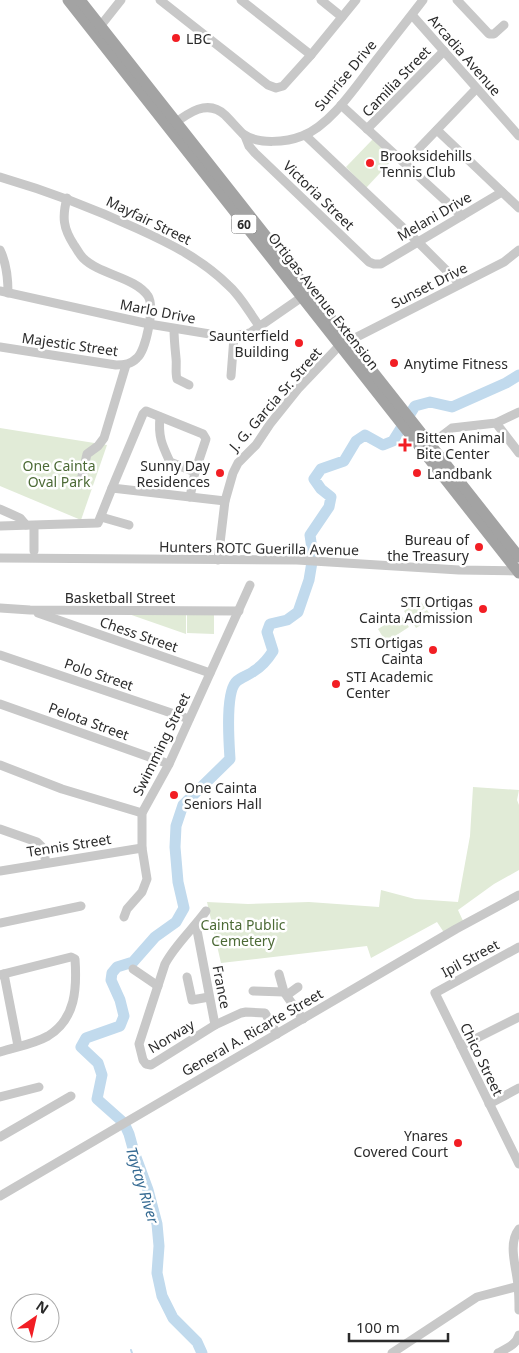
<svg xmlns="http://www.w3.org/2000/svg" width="519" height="1353" viewBox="0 0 519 1353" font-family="'Noto Sans',sans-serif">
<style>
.green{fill:#e1ebd7}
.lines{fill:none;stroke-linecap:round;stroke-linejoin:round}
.stream{stroke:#c1daed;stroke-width:2}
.river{stroke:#c1daed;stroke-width:11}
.minor{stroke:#c8c8c8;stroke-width:9}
.major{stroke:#a3a3a3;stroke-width:11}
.poi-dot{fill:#f21e24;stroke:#fff;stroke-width:2}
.labels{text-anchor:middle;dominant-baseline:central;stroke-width:5;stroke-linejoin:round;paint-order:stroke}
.shield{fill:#fff;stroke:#6b6b6b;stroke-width:1}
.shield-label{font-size:12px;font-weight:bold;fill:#2b2b2b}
.poi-label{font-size:14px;fill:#2b2b2b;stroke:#fff;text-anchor:start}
.street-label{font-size:14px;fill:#2b2b2b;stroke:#fff}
.park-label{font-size:14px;fill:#4c6a36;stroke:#fff}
.water-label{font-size:15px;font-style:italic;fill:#356a92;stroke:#fff}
</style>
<rect width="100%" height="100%" fill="#fff"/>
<g class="green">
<polygon points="373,139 393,159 366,188 346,167"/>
<polygon points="0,428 107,445 81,520 0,486"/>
<polygon points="420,600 425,608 409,619 404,611"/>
<polygon points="427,610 432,618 416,628 411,620"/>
<polygon points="120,611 186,613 186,634"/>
<polygon points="187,613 214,614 214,634 187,633"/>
<polygon points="401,615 409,627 386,642 378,629"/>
<polygon points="473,787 519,790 517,800 519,805 519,870 494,884 458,910 464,923 445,934 437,922 371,958 367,946 221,963 207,902 248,904 309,902 379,907 381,890 415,899 458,902 470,836"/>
</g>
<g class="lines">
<polyline class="stream" points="131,1350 132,1353"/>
<path class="river" d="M202 1353 197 1342 173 1318 162 1296 157 1273 159 1246 157 1224 148 1190 134 1152 129 1134 124 1123 97 1099 102 1075 98 1063 81 1047 86 1038 120 1026 124 1016 120 1000 111 980 112 973 117 967 133 962 155 937 176 922 184 908 178 882 175 847 176 826 183 805 230 759C229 743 225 691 237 681 242 677 249 675 254 671 262 666 268 659 273 651L267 632 270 624 287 620 298 612 309 580 313 556 310 535 329 507 331 497 321 489 314 479 321 469 344 461 356 441 365 435 383 445 393 441 415 406 430 402 452 407 506 383 519 375"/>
<g class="minor">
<polyline points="160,0 268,85 276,88 283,86 311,55 356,0"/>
<polyline points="241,0 311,55"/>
<polyline points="321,0 342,17"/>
<polyline points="457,0 489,34 494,34 504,25"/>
<polyline points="412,15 519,136"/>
<polyline points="98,29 121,0"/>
<polyline points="341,105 462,216"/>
<path d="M171 126C187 114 207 98 225 115 231 121 237 128 243 134 258 145 287 142 302 136 330 126 356 86 374 63 390 42 407 21 423 0"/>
<polyline points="367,129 444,51"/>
<polyline points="437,130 519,208"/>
<polyline points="305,135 417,241 460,284"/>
<polyline points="245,136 249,146 255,153 369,262 374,264 381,264 502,192"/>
<polyline points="405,163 476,89"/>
<path d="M0 177C48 191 93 208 138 229 171 244 203 260 228 285 241 296 250 314 260 327"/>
<path d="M0 250C7 264 8 278 8 293"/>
<polyline points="0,291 149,324 228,337 250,333 302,297"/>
<path d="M174 329C174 339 175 348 176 358 177 365 175 372 177 379L189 385"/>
<polyline points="349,341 504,262 519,250"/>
<path d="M0 347 116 365C125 365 131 364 137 358 146 350 155 307 148 296 135 277 100 275 83 258 79 254 77 249 74 245 63 228 62 217 67 198"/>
<polyline points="231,376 234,337"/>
<path d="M160 417C158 437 162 445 170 462L195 472"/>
<polyline points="496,423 519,453"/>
<polyline points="426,448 452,428 496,423 519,412"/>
<polyline points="80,485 87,454 98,446 104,438 126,365"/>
<polyline points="112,488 143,414 146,411 203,434 206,439 195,472 190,497"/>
<polyline points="0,509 20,518 26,525"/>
<polyline points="101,517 129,525"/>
<polyline points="0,526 98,523 112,488 225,501"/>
<polyline points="34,526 34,551"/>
<polyline points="0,558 297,560 459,570 518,571"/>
<polyline points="218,560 225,501 233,473 238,463 256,445 270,424 298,389 340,345"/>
<polyline points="0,608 30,610 239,611"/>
<polyline points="38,613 210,673"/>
<polyline points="0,655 189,719"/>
<polyline points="0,704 169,764"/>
<polyline points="0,765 62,789 142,813"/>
<polyline points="0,829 37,842 43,848 46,863"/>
<polyline points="0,871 142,848"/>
<path d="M206 911C193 929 175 945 165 964L139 1044 143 1060 146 1064 151 1065 215 1025 241 1013 246 1012 265 1013 277 1034"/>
<polyline points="124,917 127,909 142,892 147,879 142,848 142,813 169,764 250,585"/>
<polyline points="0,923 81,906"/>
<polyline points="196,925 215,1025"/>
<polyline points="519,947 435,993 519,1164"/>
<polyline points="133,969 158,986"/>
<polyline points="4,974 18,1046"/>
<polyline points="279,974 284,992 303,1019"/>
<path d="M0 975 71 957 75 959C77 988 76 1019 48 1036 34 1044 16 1047 0 1052"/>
<polyline points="187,977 192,1000 209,997"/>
<polyline points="253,991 284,992"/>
<polyline points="287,995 298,987"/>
<polyline points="461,1046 519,1017"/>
<polyline points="0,1097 39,1087"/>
<polyline points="489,1104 519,1088"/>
<polyline points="0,1137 71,1096"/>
<polyline points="0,1196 456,929 519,895"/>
<path d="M519 1229C507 1244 517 1269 518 1286 519 1294 519 1302 519 1310"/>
<polyline points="392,1353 477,1297 519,1286"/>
<path d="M498 1353C507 1348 516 1345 519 1335"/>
</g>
<g class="major">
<polyline points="68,0 519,573"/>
<polyline points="80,0 519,557"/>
</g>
</g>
<g class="poi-dot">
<circle cx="176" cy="38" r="5"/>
<circle cx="370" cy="163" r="5"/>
<circle cx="299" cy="343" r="5"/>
<circle cx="394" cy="363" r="5"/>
<path d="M402.5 437.5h5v5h5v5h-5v5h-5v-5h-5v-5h5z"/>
<circle cx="220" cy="473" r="5"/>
<circle cx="417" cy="473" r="5"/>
<circle cx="479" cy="547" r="5"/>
<circle cx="483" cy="609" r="5"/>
<circle cx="433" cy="650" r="5"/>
<circle cx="336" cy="684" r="5"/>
<circle cx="174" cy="795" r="5"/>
<circle cx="458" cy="1143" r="5"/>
</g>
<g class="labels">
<rect class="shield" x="231.5" y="214.5" width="25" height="19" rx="4"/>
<g class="shield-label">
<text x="244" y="224">60</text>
</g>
<g class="poi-label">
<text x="186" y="38">LBC</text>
<text x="380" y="155">Brooksidehills<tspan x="380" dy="16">Tennis Club</tspan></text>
<text x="289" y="335" text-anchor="end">Saunterfield<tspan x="289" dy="16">Building</tspan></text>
<text x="404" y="363">Anytime Fitness</text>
<text x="416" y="437">Bitten Animal<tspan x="416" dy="16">Bite Center</tspan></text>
<text x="210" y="465" text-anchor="end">Sunny Day<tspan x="210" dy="16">Residences</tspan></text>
<text x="427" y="473">Landbank</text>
<text x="469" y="539" text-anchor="end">Bureau of<tspan x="469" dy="16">the Treasury</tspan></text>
<text x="473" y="601" text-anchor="end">STI Ortigas<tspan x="473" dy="16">Cainta Admission</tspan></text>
<text x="423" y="642" text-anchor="end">STI Ortigas<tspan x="423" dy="16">Cainta</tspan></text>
<text x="346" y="676">STI Academic<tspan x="346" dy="16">Center</tspan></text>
<text x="184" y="787">One Cainta<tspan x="184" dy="16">Seniors Hall</tspan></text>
<text x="448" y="1135" text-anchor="end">Ynares<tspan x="448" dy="16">Covered Court</tspan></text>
</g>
<g class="street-label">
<text transform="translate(465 55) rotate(49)">Arcadia Avenue</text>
<text transform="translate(345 75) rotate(-50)">Sunrise Drive</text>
<text transform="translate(396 81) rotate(-46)">Camilia Street</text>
<text transform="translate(319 195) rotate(44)">Victoria Street</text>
<text transform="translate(434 216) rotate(-30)">Melani Drive</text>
<text transform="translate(149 220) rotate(26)">Mayfair Street</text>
<text transform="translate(429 285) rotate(-27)">Sunset Drive</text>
<text transform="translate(324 301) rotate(52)">Ortigas Avenue Extension</text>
<text transform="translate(158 311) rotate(11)">Marlo Drive</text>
<text transform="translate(70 344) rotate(8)">Majestic Street</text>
<text transform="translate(275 399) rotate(-49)">J. G. Garcia Sr. Street</text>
<text transform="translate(259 548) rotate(1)">Hunters ROTC Guerilla Avenue</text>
<text x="120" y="597">Basketball Street</text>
<text transform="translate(139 634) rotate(19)">Chess Street</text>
<text transform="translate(99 674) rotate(19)">Polo Street</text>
<text transform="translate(89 721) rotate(20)">Pelota Street</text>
<text transform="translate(161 744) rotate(-64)">Swimming Street</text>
<text transform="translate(69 845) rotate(-9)">Tennis Street</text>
<text transform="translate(470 958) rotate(-28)">Ipil Street</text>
<text transform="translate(222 987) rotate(79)">France</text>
<text transform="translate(252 1032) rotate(-30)">General A. Ricarte Street</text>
<text transform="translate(171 1036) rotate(-31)">Norway</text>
<text transform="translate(482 1059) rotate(64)">Chico Street</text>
</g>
<g class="park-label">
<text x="59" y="465">One Cainta<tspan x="59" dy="16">Oval Park</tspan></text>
<text x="243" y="924">Cainta Public<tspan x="243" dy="16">Cemetery</tspan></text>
</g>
<g class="water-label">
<text transform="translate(143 1185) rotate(73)">Taytay River</text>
</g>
</g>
<g transform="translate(35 1318) rotate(34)"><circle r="24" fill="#ffffff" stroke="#aaaaaa"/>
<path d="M0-4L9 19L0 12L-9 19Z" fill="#f21e24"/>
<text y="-8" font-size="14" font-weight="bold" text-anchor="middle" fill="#2b2b2b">N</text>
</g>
<path d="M349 1333v8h99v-8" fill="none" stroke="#2b2b2b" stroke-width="2.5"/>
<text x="356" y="1333" font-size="15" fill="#2b2b2b" stroke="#ffffff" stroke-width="4" paint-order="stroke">100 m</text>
</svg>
